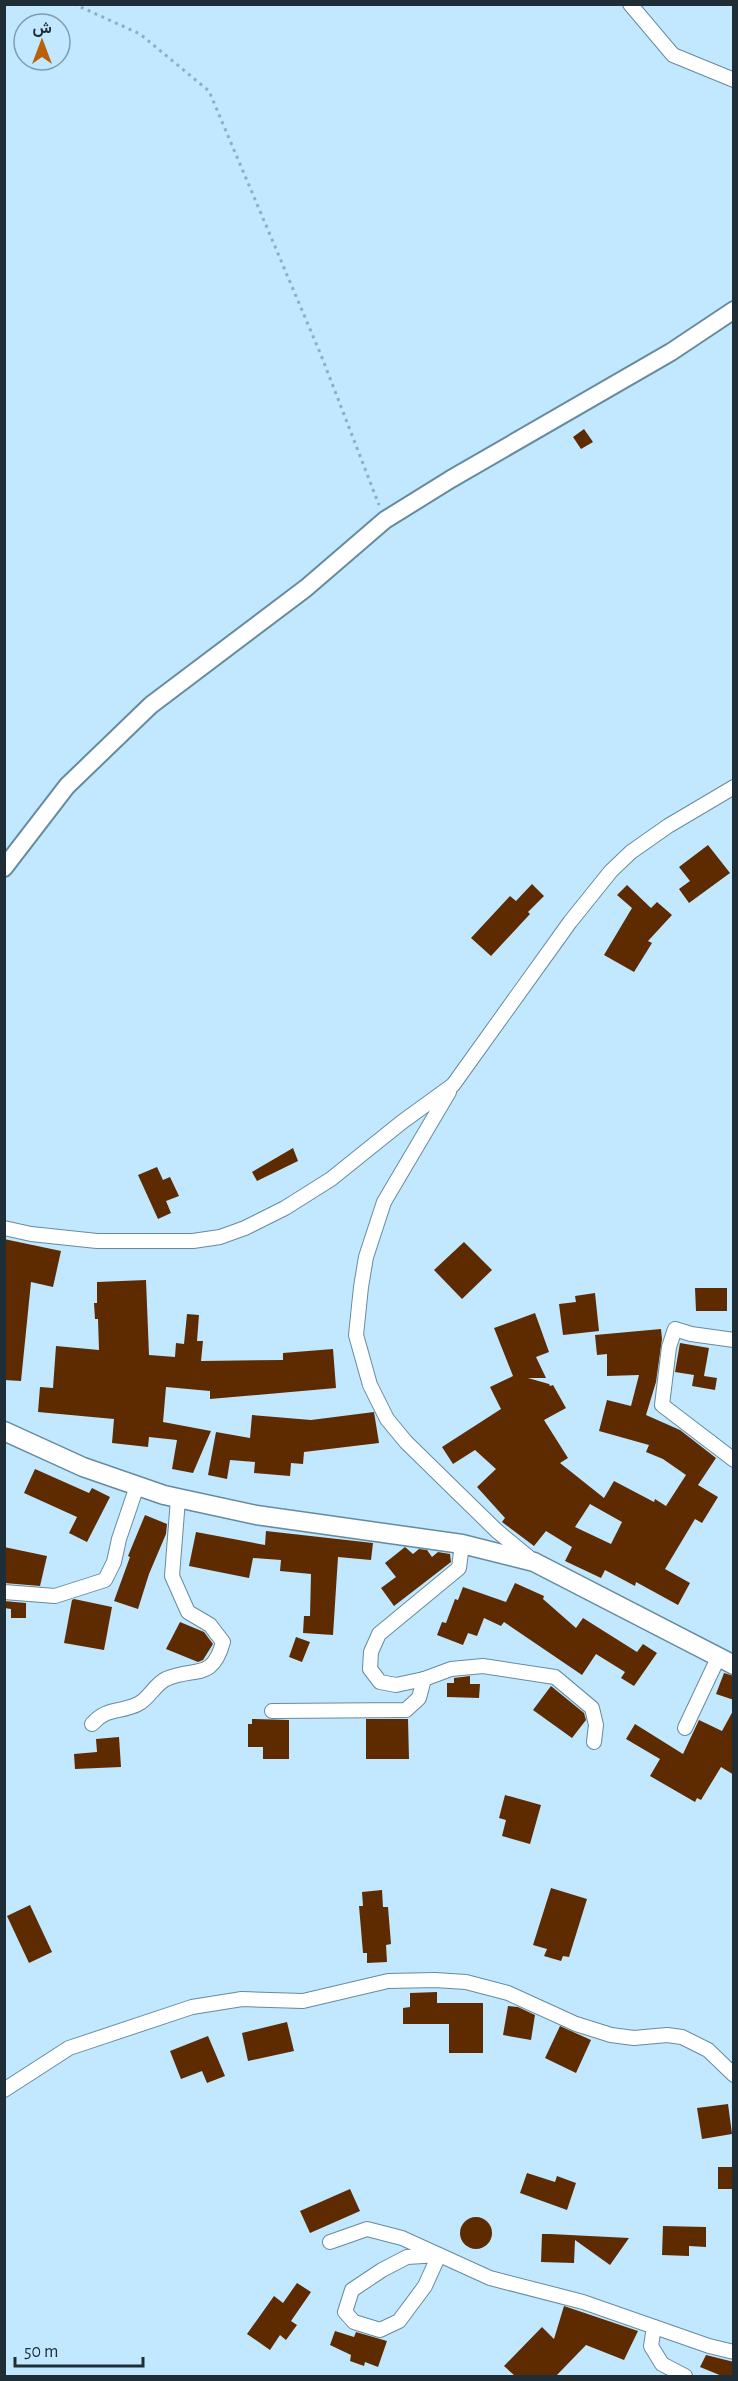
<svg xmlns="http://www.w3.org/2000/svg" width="738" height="2381" viewBox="0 0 738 2381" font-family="'Alegreya Sans',Vazirmatn,sans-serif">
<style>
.building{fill:#5e2b00;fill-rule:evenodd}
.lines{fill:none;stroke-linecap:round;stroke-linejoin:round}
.minor-casing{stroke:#668b9f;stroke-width:16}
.tertiary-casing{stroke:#668b9f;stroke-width:20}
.secondary-casing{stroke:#668b9f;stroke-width:21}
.path{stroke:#8eaec1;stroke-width:3;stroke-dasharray:3 4.5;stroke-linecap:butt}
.minor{stroke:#fff;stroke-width:14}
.tertiary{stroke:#fff;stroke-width:16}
.secondary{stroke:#fff;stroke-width:18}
</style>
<rect width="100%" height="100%" fill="#c1e8ff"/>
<g class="building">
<polygon points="584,429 593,442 581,449 573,437"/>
<polygon points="708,845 730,873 689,903 679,889 690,881 679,867"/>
<polygon points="532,884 544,896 528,912 530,914 491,956 471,938 510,896 516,901"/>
<polygon points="627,885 651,908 657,902 672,915 648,941 652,943 634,972 604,955 632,908 617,895"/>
<polygon points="293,1148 298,1161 257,1181 252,1172"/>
<polygon points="157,1167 163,1180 170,1177 179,1196 166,1201 171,1213 158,1219 138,1175"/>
<polygon points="4,1239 61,1251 53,1287 31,1282 21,1381 4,1380"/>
<polygon points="464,1242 492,1270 462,1299 434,1270"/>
<polygon points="146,1280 149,1355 175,1357 176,1343 184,1344 187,1314 199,1315 197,1341 203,1341 201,1361 283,1360 283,1353 333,1349 336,1388 210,1399 210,1391 166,1387 163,1422 211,1431 193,1473 172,1469 177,1440 149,1437 148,1447 112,1443 114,1419 38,1412 40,1387 53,1388 56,1346 99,1350 98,1319 95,1319 94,1303 97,1303 97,1282"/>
<polygon points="695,1288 727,1288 727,1311 696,1311"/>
<polygon points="595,1293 599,1331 563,1335 559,1304 576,1302 575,1296"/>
<path d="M535 1313 549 1352 536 1357 546 1378H528L549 1384 550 1386 553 1385 566 1408 544 1420 568 1458 560 1463 604 1498 614 1481 654 1502 655 1499 666 1506 686 1475 663 1459 646 1452 649 1445 599 1431 607 1400 631 1406 639 1375 607 1376V1354L597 1355 595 1335 661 1329 662 1339 656 1382 646 1415 680 1430 716 1458 698 1485 718 1497 702 1523 695 1519 665 1569 690 1583 678 1605 636 1582 635 1586 605 1570 601 1578 565 1561 572 1547 546 1531 534 1546 502 1522 505 1518 477 1487 496 1469 475 1450 453 1464 442 1447 501 1409 490 1387 513 1376 494 1328ZM590 1504 622 1522 611 1544 575 1527Z"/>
<polygon points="680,1343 709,1348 704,1376 717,1378 715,1390 692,1386 694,1375 675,1372"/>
<polygon points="374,1412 379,1443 304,1452 303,1464 291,1463 290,1476 254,1473 255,1462 230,1460 227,1479 208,1475 216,1432 250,1438 252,1415 311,1420"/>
<polygon points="35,1469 89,1493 92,1488 110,1497 87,1542 69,1533 77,1517 24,1493"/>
<polygon points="145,1515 167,1524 166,1534 149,1574 138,1609 114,1601 130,1557 128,1556"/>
<polygon points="266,1531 373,1543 371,1560 338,1557 333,1635 303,1633 304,1616 310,1616 311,1574 280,1571 281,1560 253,1558 249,1578 189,1566 196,1532 265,1545"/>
<polygon points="4,1547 47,1556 40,1586 4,1583"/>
<polygon points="405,1547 413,1554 419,1549 427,1550 432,1557 438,1552 450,1554 451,1562 394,1606 381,1588 396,1577 385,1563"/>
<polygon points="515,1583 544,1596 543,1599 576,1628 583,1618 637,1652 643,1644 657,1653 634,1686 621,1678 625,1672 596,1654 582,1675 504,1622 501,1626 484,1618 477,1636 468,1633 463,1645 437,1635 442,1622 446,1623 455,1599 458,1600 463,1587 506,1602"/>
<polygon points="74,1599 112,1607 104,1650 64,1643 72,1600"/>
<polygon points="4,1601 26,1603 26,1618 11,1618 11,1609 4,1608"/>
<polygon points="180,1622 204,1632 213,1644 203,1660 198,1662 166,1649"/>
<polygon points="296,1637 310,1642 302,1662 289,1657"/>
<polygon points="724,1673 734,1676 734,1700 716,1694"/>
<polygon points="470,1676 470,1684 480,1684 479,1698 447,1697 447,1683 454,1683 454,1678"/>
<polygon points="551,1686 584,1713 586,1720 572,1738 533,1710"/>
<polygon points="734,1709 734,1775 721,1767 701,1800 697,1798 695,1802 650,1776 660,1759 626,1739 635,1724 683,1754 699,1720 722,1731"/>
<polygon points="252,1719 289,1720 289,1759 263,1759 263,1747 248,1747 248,1724 252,1724"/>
<polygon points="366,1719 408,1719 409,1759 366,1759"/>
<polygon points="119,1737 121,1767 75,1769 74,1754 97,1752 96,1739"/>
<polygon points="505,1795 541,1805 530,1844 502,1836 506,1820 499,1818"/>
<polygon points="551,1888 587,1899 569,1957 563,1956 561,1961 544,1956 547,1949 533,1945"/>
<polygon points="382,1890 383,1907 388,1907 391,1944 386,1945 387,1962 367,1963 367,1953 363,1953 359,1906 363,1906 362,1892"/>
<polygon points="30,1905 52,1952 29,1963 7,1916"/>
<polygon points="437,1992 437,2003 483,2003 483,2053 449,2053 449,2024 403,2024 403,2008 410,2007 410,1993"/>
<polygon points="508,2006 518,2007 535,2015 531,2040 503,2035"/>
<polygon points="287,2022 294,2051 248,2061 242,2033"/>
<polygon points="560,2026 591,2040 576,2073 545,2058"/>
<polygon points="208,2036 225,2076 207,2083 202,2071 181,2079 170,2051"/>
<polygon points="728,2104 732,2134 702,2139 697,2108"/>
<rect x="718" y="2167" width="16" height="22"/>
<polygon points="527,2173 555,2182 557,2176 576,2183 567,2210 520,2193"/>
<polygon points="350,2189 360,2211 310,2233 300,2211"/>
<circle cx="476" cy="2233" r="16"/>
<polygon points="663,2226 706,2227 706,2247 689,2246 689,2256 662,2255"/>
<polygon points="542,2234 550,2234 629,2238 610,2265 575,2240 574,2263 541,2262"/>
<polygon points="297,2283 311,2292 291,2321 297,2325 286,2340 280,2335 270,2350 247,2334 274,2296 283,2303"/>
<polygon points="564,2306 638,2331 624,2360 586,2345 556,2376 515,2376 504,2366 542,2327 554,2339"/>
<polygon points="335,2331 354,2337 356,2332 387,2341 378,2367 365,2362 364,2366 350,2361 351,2355 330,2345"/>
<polygon points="706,2355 734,2362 734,2376 722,2376 700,2367"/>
</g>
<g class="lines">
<defs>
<g id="minor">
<polyline points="630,4 673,55 734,80"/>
<polyline points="449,1092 384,1202 366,1257 361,1287 356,1335 370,1385 387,1419 406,1442 455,1490 497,1531 532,1560"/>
<polyline points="4,1228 31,1234 97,1241 193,1241 220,1237 245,1228 285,1208 331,1179 402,1122 453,1085 570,922 611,871 631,852 668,826 734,787"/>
<polyline points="734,1340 691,1334 675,1329 669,1347 662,1405 734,1460"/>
<polyline points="462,1544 459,1568 379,1634 371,1652 370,1669 380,1682 396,1685 424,1679 451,1669 483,1666 555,1677 592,1708 596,1725 594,1742"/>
<polyline points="4,1592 55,1596 105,1580 114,1562 119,1539 137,1486"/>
<polyline points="272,1711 406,1710 419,1698 424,1679"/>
<path d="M92 1724C107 1707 120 1713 138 1704 149 1699 154 1685 166 1679 195 1666 212 1682 223 1642L210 1625 188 1612 172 1576 178 1499"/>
<polyline points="685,1728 718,1658"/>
<polyline points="4,2090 69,2048 192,2007 242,1999 303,2001 388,1981 435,1980 466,1982 508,1993 576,2024 611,2035 634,2038 667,2035 682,2037 708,2050 734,2075"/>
<polyline points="330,2242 367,2229 402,2238 490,2278 583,2302 709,2346 734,2352"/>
<polygon points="439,2255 425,2286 399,2321 380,2330 354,2322 345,2312 352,2290 382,2270 407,2257"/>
<polyline points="654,2327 651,2346 662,2364 685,2376"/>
</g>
<polyline id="tertiary" points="4,868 67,786 151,705 306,588 385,520 451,479 671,352 734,310"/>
<polyline id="secondary" points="4,1431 83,1467 164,1495 256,1515 462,1544 534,1562 734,1665"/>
</defs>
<use href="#minor" class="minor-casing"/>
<use href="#tertiary" class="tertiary-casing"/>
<use href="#secondary" class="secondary-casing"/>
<polyline class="path" points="74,4 140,34 209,91 321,355 379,505"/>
<use href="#minor" class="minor"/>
<use href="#tertiary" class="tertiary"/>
<use href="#secondary" class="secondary"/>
</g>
<rect width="738" height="2381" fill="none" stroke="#1e2d36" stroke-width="12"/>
<g transform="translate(42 42)"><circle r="28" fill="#c1e8ff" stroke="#809daf" stroke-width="1.5"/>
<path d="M0-4.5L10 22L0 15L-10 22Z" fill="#bb5f0b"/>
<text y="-9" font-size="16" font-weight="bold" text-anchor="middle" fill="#1e2d36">ش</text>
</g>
<path d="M15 2357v9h128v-9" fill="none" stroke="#1e2d36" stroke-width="3"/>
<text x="24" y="2357" font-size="18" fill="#1e2d36" stroke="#c1e8ff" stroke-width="4.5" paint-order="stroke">50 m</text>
</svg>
